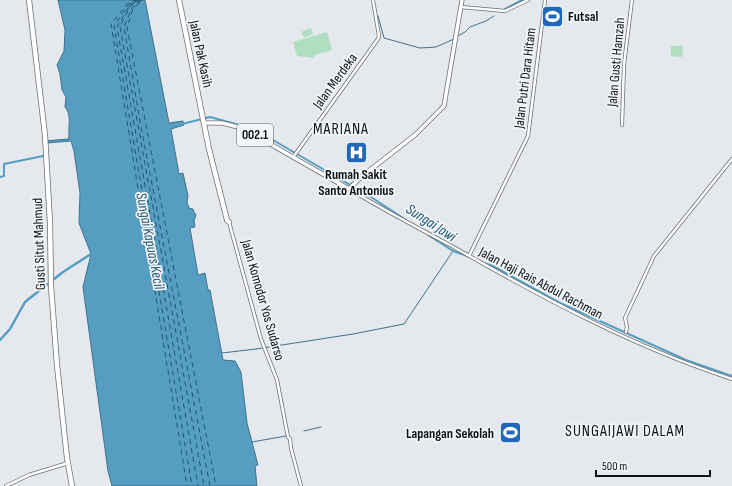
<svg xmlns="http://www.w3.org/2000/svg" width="732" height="486" viewBox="0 0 732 486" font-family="'Sofia Sans Condensed',sans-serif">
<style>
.green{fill:#b0dec1}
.water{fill:#569dc2;stroke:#41738e}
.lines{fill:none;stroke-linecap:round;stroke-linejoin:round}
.stream{stroke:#41738e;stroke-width:1}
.canal{stroke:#569dc2;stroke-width:2}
.river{stroke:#569dc2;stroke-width:2.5}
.ferry{stroke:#205772;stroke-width:1;stroke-dasharray:5 4;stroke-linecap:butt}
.minor-casing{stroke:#6c6f72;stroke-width:4}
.major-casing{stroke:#6c6f72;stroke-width:5}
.highway-casing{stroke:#6c6f72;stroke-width:6}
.minor{stroke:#fff;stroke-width:2.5}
.major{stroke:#fff;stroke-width:3.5}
.highway{stroke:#fff;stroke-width:4.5}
.labels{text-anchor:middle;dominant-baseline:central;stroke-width:3.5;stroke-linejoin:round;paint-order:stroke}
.shield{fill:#f2f5f9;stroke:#545658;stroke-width:1}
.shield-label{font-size:13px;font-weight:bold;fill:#111213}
.poi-label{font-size:14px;font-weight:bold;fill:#111213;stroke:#f2f5f9;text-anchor:start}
.street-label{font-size:14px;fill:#111213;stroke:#f2f5f9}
.water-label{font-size:15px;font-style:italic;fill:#205772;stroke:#f2f5f9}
.quarter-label{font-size:16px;letter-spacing:1px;fill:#111213;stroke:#f2f5f9}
</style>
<rect width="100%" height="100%" fill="#e5e8ec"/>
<g class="green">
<polygon points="311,28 313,34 304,38 301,32"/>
<polygon points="327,32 332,50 315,55 314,58 297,56 293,42"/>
<polygon points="671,46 683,46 682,57 671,56"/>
</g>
<path class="water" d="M58 0H145L169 123 183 121 184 125 171 129 179 174 183 173 188 196 187 202 189 208 193 209 194 212 196 215 194 221 195 227 190 228 198 275 205 273 208 290H210L223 360 235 361 241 372 247 423 258 465 255 466 257 486H112L108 471 83 287 91 254 79 223 80 193 74 151 71 141 47 143 44 141 68 139 69 137C68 127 72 115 65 107L66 97 62 90 60 74 57 65 64 51 65 30Z"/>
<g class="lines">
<g class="stream">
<polyline points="378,16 384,38 420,48 436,47 454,39"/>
<polyline points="456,37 465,32 470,27 486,21 494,16"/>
<polyline points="349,185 358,178"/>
<polyline points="256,349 353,334 404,324 453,251"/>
<polyline points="222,353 256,349"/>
<polyline points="304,431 321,427"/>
<polyline points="252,442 286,436"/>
</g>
<g class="canal">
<polyline points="505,9 522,0"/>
<polyline points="182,124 210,117 243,126 266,136 371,197 406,220"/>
<polyline points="0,177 4,176 4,164 43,156 44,154"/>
<polyline points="428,235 453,251 470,257"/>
<polyline points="481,262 493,266 560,303 686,360 732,376"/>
</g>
<polyline class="river" points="0,340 10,329 25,302 63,272 91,254"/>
<g class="ferry">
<polyline points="137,0 129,2 111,24 187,486"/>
<polyline points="139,0 129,4 114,26 192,486"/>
<polyline points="141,0 130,6 120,27 204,486"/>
<polyline points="142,0 132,8 124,27 141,127 210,486"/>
<polyline points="135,2 130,5 117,27 198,486"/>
<polyline points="139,3 133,9 127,27 216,486"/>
</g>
<defs>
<g id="minor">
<polyline points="461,7 505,11 528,0"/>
<polyline points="622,125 624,64 632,0"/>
<polyline points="294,156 378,39 379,36 373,0"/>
<path d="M349 189C382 209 416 227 450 245 541 297 633 347 732 379"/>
<polyline points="229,222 261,339 277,380 288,437 290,439 291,448 301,486"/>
<polyline points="469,256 528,136 545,0"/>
<polyline points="626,332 627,327 625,318 654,256 732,159"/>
<polyline points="6,486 29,475 68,463"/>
</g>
<polyline id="major" points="204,123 222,123 242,128 349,189 361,177 415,135 444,106 462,0"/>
<g id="highway">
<polyline points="29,0 45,135 50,223 51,286 57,365 67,458 72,486"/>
<polyline points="179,0 209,149 227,220 229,222"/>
</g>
</defs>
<use href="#minor" class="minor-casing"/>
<use href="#major" class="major-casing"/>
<use href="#highway" class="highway-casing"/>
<use href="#minor" class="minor"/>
<use href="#major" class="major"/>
<use href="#highway" class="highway"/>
</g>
<defs>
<symbol id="stadium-square" viewBox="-11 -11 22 22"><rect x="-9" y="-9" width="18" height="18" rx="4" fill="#2268b9" stroke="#f2f5f9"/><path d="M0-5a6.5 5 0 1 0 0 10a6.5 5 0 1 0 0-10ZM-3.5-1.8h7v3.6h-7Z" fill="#fff"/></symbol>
<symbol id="hospital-square" viewBox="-11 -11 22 22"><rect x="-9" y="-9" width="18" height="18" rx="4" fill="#2268b9" stroke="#f2f5f9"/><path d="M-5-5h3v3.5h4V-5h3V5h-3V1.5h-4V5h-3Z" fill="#fff"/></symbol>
</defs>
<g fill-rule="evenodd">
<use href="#stadium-square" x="540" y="4" width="25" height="25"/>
<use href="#hospital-square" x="344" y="140" width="25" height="25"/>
<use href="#stadium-square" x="498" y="420" width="25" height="25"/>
</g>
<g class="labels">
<rect class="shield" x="237" y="124" width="36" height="22" rx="3"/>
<g class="shield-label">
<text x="255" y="135">002.1</text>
</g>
<g class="poi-label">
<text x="568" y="16">Futsal</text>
<text x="356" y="174" text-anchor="middle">Rumah Sakit<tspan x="356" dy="16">Santo Antonius</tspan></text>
<text x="494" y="433" text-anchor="end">Lapangan Sekolah</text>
</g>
<g class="street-label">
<text transform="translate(201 54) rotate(78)">Jalan Pak Kasih</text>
<text transform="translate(616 62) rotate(-85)">Jalan Gusti Hamzah</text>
<text transform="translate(525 78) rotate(-83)">Jalan Putri Dara Hitam</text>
<text transform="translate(335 81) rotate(-54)">Jalan Merdeka</text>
<text transform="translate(39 244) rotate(-92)">Gusti Situt Mahmud</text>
<text transform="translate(541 283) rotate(28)">Jalan Haji Rais Abdul Rachman</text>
<text transform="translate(263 300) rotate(74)">Jalan Komodor Yos Sudarso</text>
</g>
<g class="water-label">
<text transform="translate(431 223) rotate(33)">Sungai Jawi</text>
<text transform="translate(150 241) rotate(79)">Sungai Kapuas Kecil</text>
</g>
<g class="quarter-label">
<text x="341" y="129">MARIANA</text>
<text x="625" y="431">SUNGAIJAWI DALAM</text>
</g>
</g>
<path d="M596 470v6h114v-6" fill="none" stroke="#111213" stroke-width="2"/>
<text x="602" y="470" font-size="12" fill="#111213" stroke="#f2f5f9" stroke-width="3" paint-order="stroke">500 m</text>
</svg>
